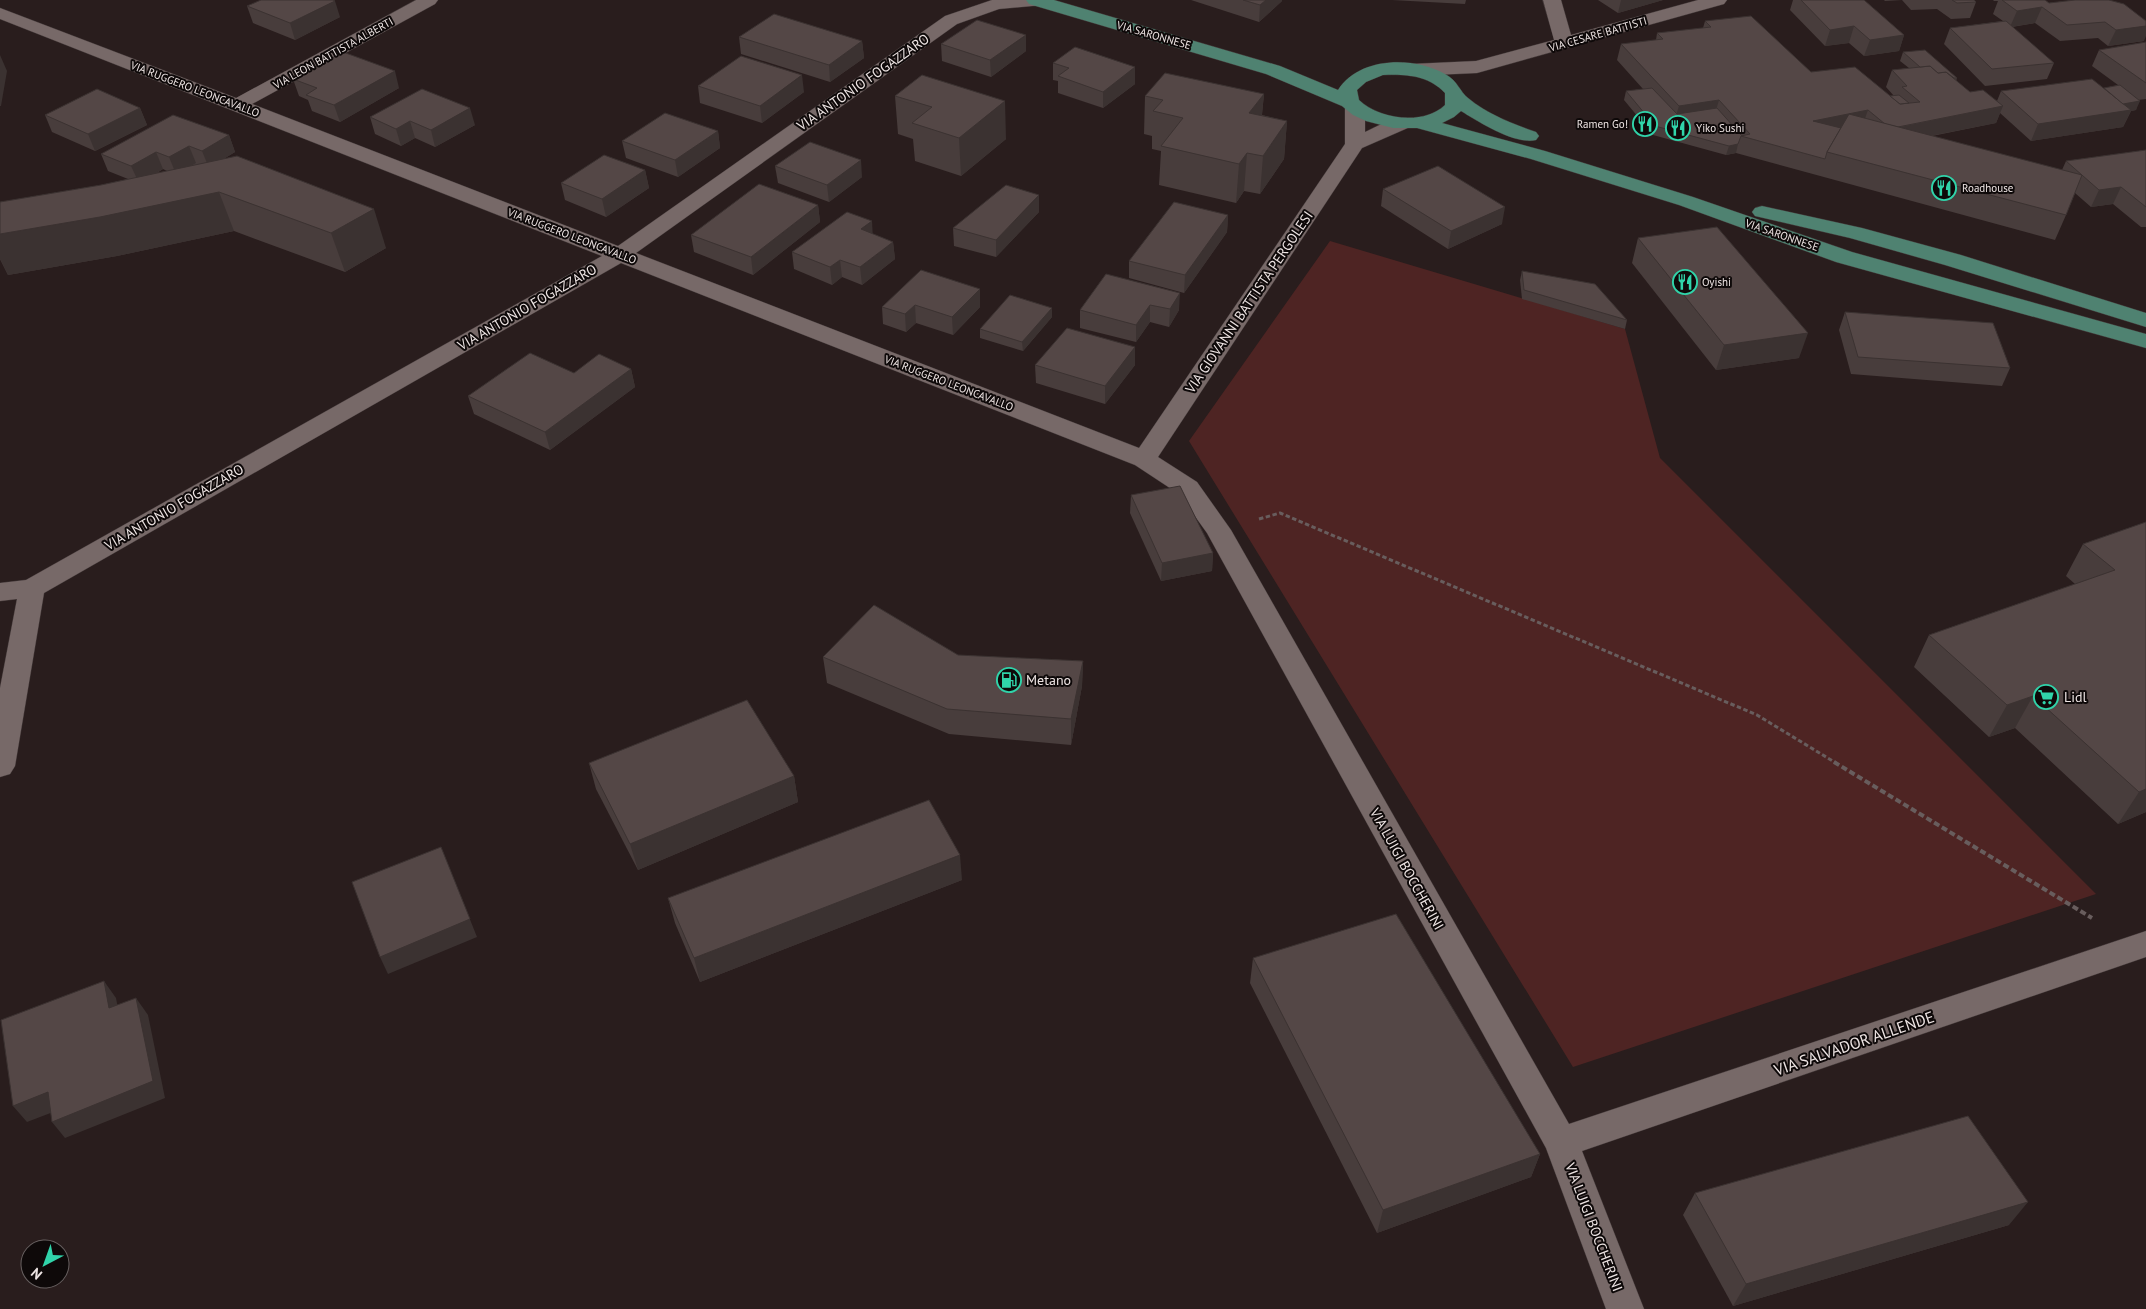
<svg xmlns="http://www.w3.org/2000/svg" width="2146" height="1309" viewBox="0 0 2146 1309" font-family="'PT Sans',sans-serif">
<style>
.green{fill:#4e2423}
.lines{fill:none;stroke-linecap:round;stroke-linejoin:round}
.minor-casing{stroke:#423838;stroke-width:1}
.major-casing{stroke:#423838;stroke-width:1}
.path-far1{stroke:#685d5d;stroke-width:3;stroke-dasharray:4.5 2.5;stroke-linecap:butt}
.path{stroke:#685d5d;stroke-width:4;stroke-dasharray:6 3;stroke-linecap:butt}
.minor{fill:#776968;fill-rule:evenodd}
.major{fill:#4f8271;fill-rule:evenodd}
.wall{fill:#483d3c;fill-rule:evenodd}
.shaded-wall{fill:#3b3231}
.building{fill:#544746;stroke:#3b3231}
.labels{text-anchor:middle;dominant-baseline:central;stroke-width:4;stroke-linejoin:round;paint-order:stroke}
.far-street-label{font-size:11px;fill:#eee5e4;stroke:#0e0909}
.far-poi-label{font-size:11px;fill:#eee5e4;stroke:#0e0909;text-anchor:start}
.street-label{font-size:14px;fill:#eee5e4;stroke:#0e0909}
.poi-label{font-size:14px;fill:#eee5e4;stroke:#0e0909;text-anchor:start}
.near-street-label{font-size:16px;fill:#eee5e4;stroke:#0e0909}
</style>
<rect width="100%" height="100%" fill="#291d1d"/>
<polygon class="green" points="1330,241 1625,329 1660,458 2096,894 1573,1067 1189,441"/>
<g class="lines">
<defs>
<g id="minor">
<path d="M416 0H438L435 4 252 104 618 246 945 16 992 0H1045L1043 5 999 9 957 24 636 253 1139 448 1345 144V108L1348 104 1355 102 1362 104 1365 108V132C1378 126 1395 115 1410 119L1413 123 1410 127 1362 148 1158 457 1197 482 1231 530 1569 1124 2146 931V957L1582 1151 1644 1309H1606L1546 1148 1207 533 1179 494 1135 465 621 263 44 593 15 766 10 774 0 777V688L17 599 0 601V583L26 580 602 256 0 19V8L236 98Z"/>
<polygon points="1543,0 1561,0 1571,35 1698,0 1727,0 1724,4 1477,73 1411,76 1404,74 1402,70 1404,66 1411,64 1476,61 1554,40"/>
</g>
<g id="major">
<path d="M1026 0H1054L1280 66 1338 90C1359 57 1413 56 1445 74 1458 81 1460 92 1468 98 1487 114 1513 124 1536 132L1539 136 1536 140C1515 145 1479 122 1461 111L1454 117 1442 123 1545 151 1693 197 1852 252 2146 334V348L1836 262 1679 205 1531 159 1417 128H1393L1366 121 1353 115 1342 106 1266 74 1029 4ZM1383 75C1406 74 1428 75 1445 93V105C1423 126 1379 119 1359 100L1357 90 1366 82Z"/>
<polygon points="1762,206 1862,228 1961,255 2146,313 2146,327 1945,265 1850,238 1755,216 1752,212 1755,208"/>
</g>
</defs>
<use href="#minor" class="minor-casing"/>
<use href="#major" class="major-casing"/>
<polyline class="path-far1" points="1259,519 1280,513 1757,715 1836,763"/>
<polyline class="path" points="1834,762 2092,918"/>
<use href="#minor" class="minor"/>
<use href="#major" class="major"/>
</g>
<g class="wall">
<polygon points="1191,0 1282,0 1282,1 1259,22"/>
<polygon points="1392,0 1466,0 1465,4"/>
<polygon points="1598,0 1663,0 1618,13"/>
<polygon points="1793,0 1864,0 1904,35 1899,51 1864,56 1849,43 1825,46 1790,10"/>
<polygon points="1884,0 1974,0 1976,2 1970,18 1951,19 1937,9 1911,10 1902,0 1885,1"/>
<polygon points="1993,0 2045,0 2049,3 2075,0 2144,41 2108,46 2098,38 2060,41 2035,23 2012,27 2054,63 2047,79 1985,86 1944,44 1950,28 2003,21 1993,14 1998,1 1994,1"/>
<polygon points="247,6 340,17 295,40 253,23"/>
<polygon points="1705,21 1811,72 1890,96 1894,96 1886,87 1892,70 1909,68 1900,61 1903,52 1957,78 1956,81 1970,92 1997,101 2001,91 2104,88 2118,85 2092,66 2099,50 2146,42 2146,99 2138,100 2136,110 2131,111 2123,127 2031,141 2000,113 1996,123 1932,136 2062,170 2066,161 2146,150 2146,227 2141,227 2113,204 2091,207 2075,193 2066,215 2055,240 1736,153 1726,155 1653,135 1624,100 1626,91 1643,89 1617,60 1621,44 1656,40 1657,33 1703,28"/>
<polygon points="739,37 862,41 864,58 830,82 741,54"/>
<polygon points="941,44 1026,51 991,77 942,61"/>
<polygon points="1053,63 1135,67 1135,84 1103,108 1058,93 1058,81 1053,80"/>
<polygon points="922,75 1006,139 961,176 915,161 913,139 898,134 895,96"/>
<polygon points="293,79 399,88 340,122 312,111 308,100 299,96"/>
<polygon points="698,86 804,92 762,123 700,103"/>
<polygon points="1264,94 1262,115 1287,121 1284,159 1260,194 1244,191 1236,203 1159,185 1161,151 1152,149 1152,136 1144,134 1145,96"/>
<polygon points="140,108 147,125 95,151 52,132 45,115"/>
<polygon points="370,117 475,125 435,147 415,138 401,146 375,134"/>
<polygon points="718,131 720,148 678,177 626,158 622,141"/>
<path d="M229 135 235 152 225 158 386 248 345 272 234 231 117 256 8 275 0 259V202L101 185 128 179 108 171 101 154ZM163 169 167 171 157 173Z"/>
<polygon points="775,166 862,177 829,202 778,183"/>
<polygon points="645,170 649,188 606,217 565,200 561,183"/>
<polygon points="1383,189 1502,224 1448,249 1381,206"/>
<polygon points="818,205 820,222 753,275 694,252 691,235"/>
<polygon points="1039,212 996,257 954,246 953,228"/>
<polygon points="1228,215 1227,232 1184,293 1129,278 1129,261"/>
<polygon points="873,234 893,242 895,259 862,285 842,277 832,285 794,269 792,252"/>
<polygon points="1638,238 1799,358 1716,370 1632,263"/>
<polygon points="1522,271 1627,320 1625,329 1522,299 1520,280"/>
<polygon points="1106,274 1179,310 1169,327 1150,322 1136,342 1080,328 1080,310"/>
<polygon points="980,289 980,307 953,335 916,323 906,332 883,324 882,307"/>
<polygon points="1845,312 2010,368 2002,386 1851,374 1839,330"/>
<polygon points="1052,317 1023,351 980,338 980,329"/>
<polygon points="1035,365 1135,365 1105,404 1036,383"/>
<polygon points="631,369 635,387 550,450 474,414 468,396 574,373"/>
<polygon points="1131,495 1213,553 1212,571 1161,581 1130,513"/>
<polygon points="2146,522 2146,812 2118,824 2015,728 1989,737 1914,667 1929,635 2075,584 2066,576 2083,544"/>
<polygon points="958,655 1083,661 1082,686 1071,745 949,734 827,683 823,657"/>
<polygon points="589,763 794,776 798,802 638,870 596,789"/>
<polygon points="962,880 700,982 675,923 668,898"/>
<polygon points="1253,958 1540,1154 1531,1177 1377,1233 1250,983"/>
<polygon points="1695,1193 2009,1225 1733,1306 1683,1215"/>
</g>
<g class="shaded-wall">
<polygon points="1266,0 1282,0 1282,1 1259,22 1260,5"/>
<polygon points="1621,0 1663,0 1618,13"/>
<polygon points="335,1 340,17 295,40 290,23"/>
<polygon points="2042,7 2035,23 2010,27 2017,11"/>
<polygon points="1854,26 1849,43 1825,46 1830,30"/>
<polygon points="2146,26 2146,36 2144,41 2108,46 2116,30"/>
<polygon points="1026,35 1026,51 991,77 990,60"/>
<polygon points="1904,35 1899,51 1864,56 1870,40"/>
<polygon points="862,41 864,58 830,82 829,65"/>
<polygon points="0,55 7,71 1,106 0,106"/>
<polygon points="1135,67 1135,84 1103,108 1103,92"/>
<polygon points="395,71 399,88 340,122 334,105"/>
<polygon points="802,75 804,92 762,123 760,106"/>
<polygon points="1264,94 1260,132 1249,113"/>
<polygon points="1719,100 1714,117 1674,122 1679,106"/>
<polygon points="1005,101 1006,139 961,176 959,138"/>
<polygon points="2140,101 2136,110 2131,111 2123,127 2031,141 2038,124 2120,104"/>
<polygon points="2003,106 1996,123 1884,145 1891,129"/>
<polygon points="140,108 147,125 95,151 88,134"/>
<polygon points="470,108 475,125 435,147 431,130"/>
<polygon points="1868,110 1862,127 1807,138 1813,121"/>
<polygon points="410,121 415,138 401,146 396,129"/>
<polygon points="1287,121 1284,159 1260,194 1263,156"/>
<polygon points="718,131 720,148 678,177 675,160"/>
<polygon points="229,135 235,152 209,168 202,151"/>
<polygon points="1738,144 1736,153 1726,155 1729,146"/>
<polygon points="189,146 196,163 176,174 169,157"/>
<polygon points="156,152 163,169 139,183 131,166"/>
<polygon points="1247,153 1244,191 1236,203 1239,164"/>
<polygon points="861,160 862,177 829,202 827,185"/>
<polygon points="645,170 649,188 606,217 602,199"/>
<polygon points="2121,187 2113,204 2091,207 2099,190"/>
<polygon points="219,192 234,231 117,256 8,275 0,259 0,234"/>
<polygon points="1039,195 1039,212 996,257 996,240"/>
<polygon points="818,205 820,222 753,275 751,257"/>
<polygon points="1505,207 1502,224 1448,249 1451,231"/>
<polygon points="374,209 386,248 345,272 331,233"/>
<polygon points="1228,215 1227,232 1184,293 1185,275"/>
<polygon points="872,221 873,239 861,229"/>
<polygon points="893,242 895,259 862,285 860,267"/>
<polygon points="840,260 842,277 832,285 830,267"/>
<polygon points="980,289 980,307 953,335 952,317"/>
<polygon points="1180,293 1179,310 1169,327 1170,309"/>
<polygon points="915,305 916,323 906,332 905,314"/>
<polygon points="1150,305 1150,322 1136,342 1136,325"/>
<polygon points="1052,308 1052,317 1023,351 1022,342"/>
<polygon points="1808,333 1799,358 1716,370 1724,345"/>
<polygon points="1135,347 1135,365 1105,404 1105,386"/>
<polygon points="631,369 635,387 550,450 545,432"/>
<polygon points="1213,553 1212,571 1161,581 1162,563"/>
<polygon points="1083,661 1082,686 1071,745 1071,719"/>
<polygon points="2033,696 2015,728 1989,737 2007,705"/>
<polygon points="794,776 798,802 638,870 630,844"/>
<polygon points="2146,789 2146,812 2118,824 2139,792"/>
<polygon points="441,847 477,937 388,974 380,957"/>
<polygon points="960,855 962,880 700,982 694,958"/>
<polygon points="104,981 116,998 121,1025 109,1008"/>
<polygon points="136,998 148,1015 165,1098 65,1138 52,1122"/>
<polygon points="48,1092 61,1109 27,1122 13,1106"/>
<polygon points="1540,1154 1531,1177 1377,1233 1383,1210"/>
<polygon points="2028,1202 2009,1225 1733,1306 1746,1284"/>
</g>
<g class="building">
<polygon points="261,0 333,0 335,1 290,23 247,6"/>
<polygon points="1243,0 1266,0 1260,5"/>
<polygon points="1801,0 1864,0 1904,35 1870,40 1854,26 1830,30"/>
<polygon points="1952,0 1974,0 1976,2 1957,3"/>
<polygon points="2002,0 2045,0 2049,3 2075,0 2109,0 2124,4 2146,21 2146,26 2116,30 2105,22 2067,25 2042,7 2017,11"/>
<polygon points="774,14 862,41 829,65 739,37"/>
<polygon points="1751,16 1811,72 1855,67 1900,104 1920,102 1902,87 1907,86 1892,70 1930,66 1938,73 1946,72 1970,92 1983,90 2003,106 1898,127 1885,124 1868,110 1813,121 1841,128 1827,152 1825,159 1741,136 1750,134 1719,100 1679,106 1621,44 1663,39 1657,33 1711,27 1705,21"/>
<polygon points="977,20 1026,35 990,60 941,44"/>
<polygon points="2006,21 2054,63 1992,69 1950,28"/>
<polygon points="2146,42 2146,83 2099,50"/>
<polygon points="1075,47 1135,67 1103,92 1058,76 1069,68 1053,63"/>
<polygon points="1925,50 1957,78 1954,78 1946,72 1938,73 1930,66 1920,67 1903,52"/>
<polygon points="343,52 395,71 334,105 306,95 317,88 293,79"/>
<polygon points="741,56 802,75 760,106 698,86"/>
<polygon points="1165,73 1264,94 1249,113 1287,121 1263,156 1247,153 1239,164 1161,146 1183,118 1153,111 1163,100 1145,96"/>
<polygon points="922,75 1005,101 959,138 912,123 932,107 895,96"/>
<polygon points="2092,79 2131,110 2038,124 2001,91"/>
<polygon points="2120,85 2140,101 2123,104 2104,88"/>
<polygon points="1652,88 1677,114 1717,108 1742,136 1741,136 1738,144 1729,146 1655,126 1626,91"/>
<polygon points="97,89 140,108 88,134 45,115"/>
<polygon points="422,89 470,108 431,130 410,121 396,129 370,117"/>
<polygon points="1899,95 1909,103 1900,104 1890,96"/>
<polygon points="665,113 718,131 675,160 622,141"/>
<polygon points="1849,114 2082,175 2066,215 1827,152"/>
<polygon points="173,115 229,135 202,151 189,146 169,157 156,152 131,166 101,154"/>
<polygon points="810,142 861,160 827,185 775,166"/>
<polygon points="2146,150 2146,207 2121,187 2099,190 2066,161"/>
<polygon points="604,155 645,170 602,199 561,183"/>
<polygon points="237,156 374,209 331,233 219,192 100,217 0,234 0,202 101,185"/>
<polygon points="1438,166 1505,207 1451,231 1383,189"/>
<polygon points="759,184 818,205 751,257 691,235"/>
<polygon points="1006,185 1039,195 996,240 953,228"/>
<polygon points="1174,202 1228,215 1185,275 1129,261"/>
<polygon points="847,212 872,221 861,229 893,242 860,267 840,260 830,267 792,252"/>
<polygon points="1717,227 1808,333 1724,345 1638,238"/>
<polygon points="921,270 980,289 952,317 915,305 905,314 882,307"/>
<polygon points="1522,271 1595,284 1627,320 1524,290"/>
<polygon points="1106,274 1180,293 1170,309 1150,305 1136,325 1080,310"/>
<polygon points="1010,295 1052,308 1022,342 980,329"/>
<polygon points="1845,312 1993,323 2010,368 1858,357"/>
<polygon points="1067,328 1135,347 1105,386 1035,365"/>
<polygon points="530,353 574,373 599,354 631,369 545,432 468,396"/>
<polygon points="1180,486 1213,553 1162,563 1131,495"/>
<polygon points="2146,522 2146,789 2139,792 2033,696 2007,705 1929,635 2115,570 2083,544"/>
<polygon points="874,605 958,655 1083,661 1071,719 947,709 823,657"/>
<polygon points="747,700 794,776 630,844 589,763"/>
<polygon points="929,800 960,855 694,958 668,898"/>
<polygon points="441,847 470,919 380,957 352,882"/>
<polygon points="1396,914 1540,1154 1383,1210 1253,958"/>
<polygon points="104,981 109,1008 136,998 153,1081 52,1122 48,1092 13,1106 1,1020"/>
<polygon points="1968,1116 2028,1202 1746,1284 1695,1193"/>
</g>
<defs>
<symbol id="restaurant-ring" viewBox="-11 -11 22 22"><circle r="9.5" fill="#0e0909" stroke="#30d4aa" stroke-width="1.5"/><path d="M-5-6h1v4h1v-4h1v4h1v-4h1v5L-1.5 .5V6h-2V.5L-5-1ZM5-6V6H3V1.5H1.5Q1.5-4 5-6Z" fill="#30d4aa"/></symbol>
<symbol id="fuel-ring" viewBox="-11 -11 22 22"><circle r="9.5" fill="#0e0909" stroke="#30d4aa" stroke-width="1.5"/><path d="M-5.5-6h7V0h2V4h1.3V-2.5L3-4.5l.8-.8L6-3V5H2.5V1h-1V6h-7ZM-4.2-4.7v3.2H.2V-4.7Z" fill="#30d4aa"/></symbol>
<symbol id="supermarket-ring" viewBox="-11 -11 22 22"><circle r="9.5" fill="#0e0909" stroke="#30d4aa" stroke-width="1.5"/><path d="M-6-5.5h2.5l.6 2H6L4.5 2H-2.5L-4.4-4H-6ZM-1.5 3.2a1.3 1.3 0 1 0 .1 0ZM3 3.2a1.3 1.3 0 1 0 .1 0Z" fill="#30d4aa"/></symbol>
</defs>
<g fill-rule="evenodd">
<use href="#restaurant-ring" x="1631" y="110" width="28" height="28"/>
<use href="#restaurant-ring" x="1664" y="114" width="28" height="28"/>
<use href="#restaurant-ring" x="1930" y="174" width="28" height="28"/>
<use href="#restaurant-ring" x="1671" y="268" width="28" height="28"/>
<use href="#fuel-ring" x="995" y="666" width="28" height="28"/>
<use href="#supermarket-ring" x="2032" y="683" width="28" height="28"/>
</g>
<g class="labels">
<g class="far-street-label">
<text transform="translate(1598 34) rotate(-16)">VIA CESARE BATTISTI</text>
<text transform="translate(1154 35) rotate(16)">VIA SARONNESE</text>
<text transform="translate(333 53) rotate(-29)">VIA LEON BATTISTA ALBERTI</text>
<text transform="translate(195 89) rotate(21)">VIA RUGGERO LEONCAVALLO</text>
<text transform="translate(1782 235) rotate(19)">VIA SARONNESE</text>
<text transform="translate(572 236) rotate(21)">VIA RUGGERO LEONCAVALLO</text>
<text transform="translate(949 383) rotate(21)">VIA RUGGERO LEONCAVALLO</text>
</g>
<g class="far-poi-label">
<text x="1628" y="124" text-anchor="end">Ramen Go!</text>
<text x="1696" y="128">Yiko Sushi</text>
<text x="1962" y="188">Roadhouse</text>
<text x="1702" y="282">Oyishi</text>
</g>
<g class="street-label">
<text transform="translate(863 82) rotate(-35)">VIA ANTONIO FOGAZZARO</text>
<text transform="translate(1249 302) rotate(-56)">VIA GIOVANNI BATTISTA PERGOLESI</text>
<text transform="translate(527 307) rotate(-30)">VIA ANTONIO FOGAZZARO</text>
<text transform="translate(174 507) rotate(-30)">VIA ANTONIO FOGAZZARO</text>
<text transform="translate(1407 869) rotate(61)">VIA LUIGI BOCCHERINI</text>
<text transform="translate(1594 1227) rotate(69)">VIA LUIGI BOCCHERINI</text>
</g>
<g class="poi-label">
<text x="1026" y="680">Metano</text>
<text x="2064" y="697">Lidl</text>
</g>
<g class="near-street-label">
<text transform="translate(1854 1043) rotate(-19)">VIA SALVADOR ALLENDE</text>
</g>
</g>
<g transform="translate(45 1264) rotate(221)"><circle r="24" fill="#0e0909" stroke="#686161"/>
<path d="M0-4L9 19L0 12L-9 19Z" fill="#30d4aa"/>
<text y="-8" font-size="14" font-weight="bold" text-anchor="middle" fill="#eee5e4">N</text>
</g>
</svg>
